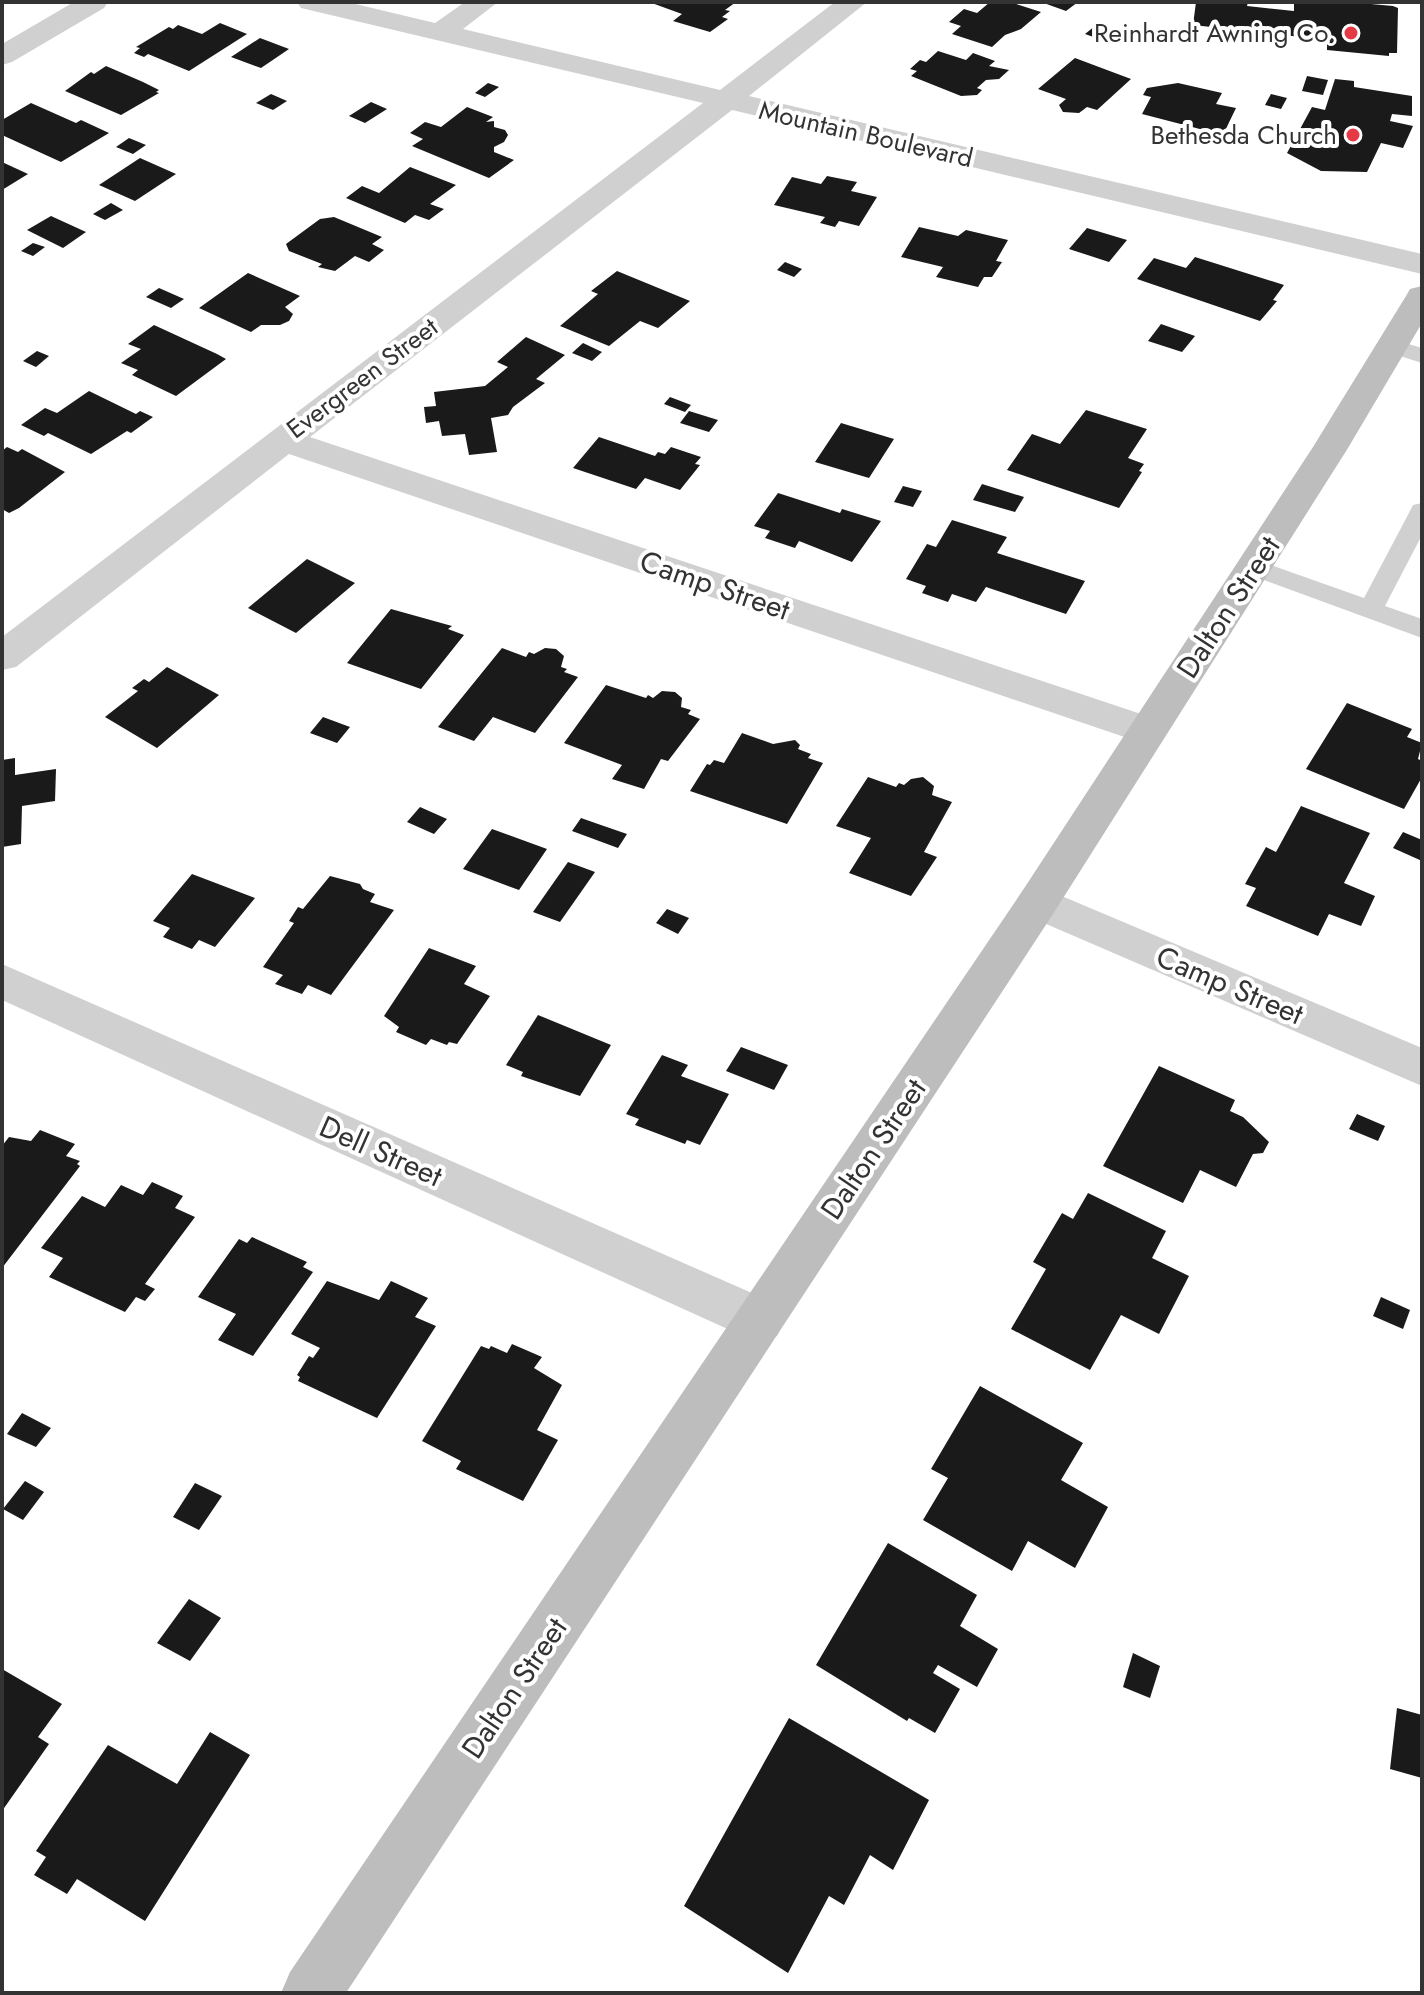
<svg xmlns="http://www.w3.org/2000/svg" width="1424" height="1995" viewBox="0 0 1424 1995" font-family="Jost,sans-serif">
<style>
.building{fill:#1a1a1a}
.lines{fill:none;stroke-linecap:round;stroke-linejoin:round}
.lane{fill:#d0d0d0;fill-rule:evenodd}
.street{fill:#d0d0d0;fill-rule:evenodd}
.secondary{fill:#bdbdbd;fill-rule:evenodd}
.poi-dot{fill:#e63946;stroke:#fff;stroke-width:3}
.labels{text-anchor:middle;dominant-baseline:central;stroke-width:8;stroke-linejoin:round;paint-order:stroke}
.far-poi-label{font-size:26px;fill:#333;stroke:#fff;text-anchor:end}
.far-street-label{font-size:26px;fill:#333;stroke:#fff}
.street-label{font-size:30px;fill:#333;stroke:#fff}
</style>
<rect width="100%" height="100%" fill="#fff"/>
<g class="building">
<polygon points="649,2 736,2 725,10 730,11 722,17 728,19 710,32 673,21 682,14"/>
<polygon points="990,2 1010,2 1041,12 1021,29 1005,35 992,47 952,34 961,26 949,22 964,9 977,13"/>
<polygon points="1041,2 1078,2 1066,11"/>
<polygon points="1196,2 1248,2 1247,6 1294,11 1294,2 1349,2 1393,6 1398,8 1397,53 1389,53 1389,56 1327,50 1327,40 1193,25"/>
<polygon points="220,23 247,34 189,71 148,54 144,57 134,53 140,48 136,47 169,27 173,29 178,25 202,34"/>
<polygon points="1095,26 1123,36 1113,44 1085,34"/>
<polygon points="260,38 289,49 261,68 231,57"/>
<polygon points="938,51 966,60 973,53 995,61 989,66 1009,70 999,79 986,80 977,88 982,90 977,95 961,96 911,76 917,71 910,69 920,60 926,62"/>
<polygon points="1075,58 1131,79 1097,110 1087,107 1079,113 1063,112 1059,105 1066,99 1038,89"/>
<polygon points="106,66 143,82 159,90 156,92 159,93 121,115 65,91 91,72 94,74"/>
<polygon points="1307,76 1328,80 1323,95 1302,91"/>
<polygon points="1335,79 1354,81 1354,87 1412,96 1412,116 1392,114 1390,121 1413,126 1403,148 1381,143 1367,172 1321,171 1287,153 1312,107 1325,110"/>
<polygon points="488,83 499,87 485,97 475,93"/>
<polygon points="1178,83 1222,93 1216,104 1236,108 1223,135 1142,114 1151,97 1143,95 1147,88"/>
<polygon points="271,94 287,101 273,110 256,103"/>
<polygon points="1271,94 1287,98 1281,109 1265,105"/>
<polygon points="371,102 387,109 365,123 349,116"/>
<polygon points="31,103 76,123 81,120 109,133 61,162 2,135 2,120"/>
<polygon points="467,107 493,117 486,122 494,121 494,127 505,130 508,135 504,142 494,147 494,152 514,160 489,178 412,146 423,139 410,133 425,122 441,127"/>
<polygon points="129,138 146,145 133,154 116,147"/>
<polygon points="140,158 176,174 135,201 99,185"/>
<polygon points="2,162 28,174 2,190"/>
<polygon points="410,167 456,185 430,204 444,209 429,220 415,215 405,223 346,198 362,186 379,193"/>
<polygon points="827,176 857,182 851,191 877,197 859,226 839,221 835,227 820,223 825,217 774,205 792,177 821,184"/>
<polygon points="111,203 123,210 105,220 93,214"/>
<polygon points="51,216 86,232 63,248 27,230"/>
<polygon points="334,217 382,237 372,244 384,250 369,262 355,256 335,271 318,267 322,264 289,251 286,244 320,219"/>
<polygon points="919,227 958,236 966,230 1008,240 996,261 1002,262 992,277 984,277 978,287 936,277 943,267 901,257"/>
<polygon points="1087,228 1127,240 1109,262 1069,249"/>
<polygon points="33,243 45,247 33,256 21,251"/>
<polygon points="1195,257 1284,285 1273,300 1277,301 1260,321 1137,279 1154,258 1186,268"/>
<polygon points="785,262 802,269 794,277 777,270"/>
<polygon points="617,271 690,301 658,328 640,321 609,346 560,326 598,294 591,291"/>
<polygon points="248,273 300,296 285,307 293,314 289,321 280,325 261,325 251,332 199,308"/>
<polygon points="159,288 184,299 171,308 146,297"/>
<polygon points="1161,324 1195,336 1182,352 1148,341"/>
<polygon points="154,325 217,354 226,359 176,396 132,375 138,370 121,363 141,349 128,344"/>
<polygon points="526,337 565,355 536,379 545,383 513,407 508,415 491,418 497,452 469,455 465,434 442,436 439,421 426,423 424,407 436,406 434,392 485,386 508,367 497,362"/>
<polygon points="583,343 602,352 592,361 572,353"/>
<polygon points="37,351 49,356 36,367 23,361"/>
<polygon points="89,391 136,414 140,411 153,417 131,433 127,431 91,454 48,433 44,436 21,425 45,408 57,413"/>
<polygon points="670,397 691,405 685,412 664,404"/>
<polygon points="1086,410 1147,429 1128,458 1144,464 1139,471 1142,472 1119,508 1007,470 1032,434 1060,444"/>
<polygon points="689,411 718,420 709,432 680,423"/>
<polygon points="841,423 894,439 869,478 815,462"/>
<polygon points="599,437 655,456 658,452 665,454 671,447 701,457 695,464 700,465 680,490 645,478 636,489 573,468"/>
<polygon points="7,447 18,452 22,449 65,472 19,508 9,513 2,509 2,451"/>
<polygon points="982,484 1024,497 1015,512 973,500"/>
<polygon points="903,486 922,491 913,507 894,502"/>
<polygon points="778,493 840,513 842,509 881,521 852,562 799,541 795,548 765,538 770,531 754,526"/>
<polygon points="952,520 1007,537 997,553 1085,581 1066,614 986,587 976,602 952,594 948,602 922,593 926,586 906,579 927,544 936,547"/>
<polygon points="307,559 355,583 296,633 248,608"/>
<polygon points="391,609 452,626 448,629 464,635 421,689 347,663"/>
<polygon points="502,648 526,657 529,652 534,654 545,648 556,649 564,656 561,667 567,669 564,672 578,677 535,733 493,717 474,741 438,727"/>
<polygon points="167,667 219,695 157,748 105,717 138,691 132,688 144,679 149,682"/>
<polygon points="606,685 646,698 648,695 653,698 662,691 675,692 682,698 681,707 691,710 688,714 700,719 668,761 661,759 644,789 612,779 622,765 564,743"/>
<polygon points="1347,703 1412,729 1407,737 1422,743 1418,759 1422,761 1422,777 1404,809 1306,769"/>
<polygon points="323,717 350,727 337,743 310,733"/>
<polygon points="742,733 773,744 795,740 800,745 798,749 811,754 808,758 823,763 787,824 690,791 707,764 710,765 714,760 724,763"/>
<polygon points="15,758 15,775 56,769 55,801 22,806 21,844 2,847 2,760"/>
<polygon points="868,777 896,787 899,783 904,785 911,779 923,777 934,786 932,795 952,802 924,852 937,857 911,896 849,873 871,838 836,826"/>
<polygon points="1301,806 1370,833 1344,883 1375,896 1361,926 1329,914 1318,936 1246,906 1256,888 1245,884 1266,847 1276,852"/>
<polygon points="420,807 447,819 434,834 407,822"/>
<polygon points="581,818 598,824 627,834 618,848 572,831"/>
<polygon points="492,829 547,849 519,890 463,869"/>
<polygon points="1403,832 1422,840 1422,861 1393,848"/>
<polygon points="568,862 595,872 560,922 533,912"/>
<polygon points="192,874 255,898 215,947 199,940 192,949 163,937 170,928 153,921"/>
<polygon points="330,876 360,884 363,889 375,894 370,902 394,910 331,995 308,985 302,994 275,984 283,975 263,967 294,923 289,921 298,907 303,909"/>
<polygon points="667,909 689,918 678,934 656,923"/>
<polygon points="429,948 476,966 464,984 490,996 457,1044 449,1042 447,1045 431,1039 426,1045 396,1032 399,1027 384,1016"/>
<polygon points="538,1015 611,1045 580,1096 521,1076 523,1072 506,1065"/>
<polygon points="741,1047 788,1065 774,1090 726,1071"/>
<polygon points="662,1055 688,1065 681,1076 729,1094 700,1145 687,1140 685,1144 635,1125 639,1119 626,1114"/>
<polygon points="1159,1066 1235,1100 1230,1111 1243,1117 1269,1142 1263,1153 1253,1154 1236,1187 1200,1170 1183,1203 1103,1166"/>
<polygon points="1357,1114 1385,1126 1378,1141 1349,1129"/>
<polygon points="40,1130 75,1144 66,1156 80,1161 77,1164 80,1166 2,1268 2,1146 9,1137 31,1141"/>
<polygon points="152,1182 183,1196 175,1208 195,1217 145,1284 155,1289 145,1301 136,1297 125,1312 49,1277 63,1258 41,1248 82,1196 105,1207 121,1185 143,1195"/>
<polygon points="1088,1193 1166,1231 1152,1258 1189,1276 1159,1334 1121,1315 1090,1370 1011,1329 1046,1269 1033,1262 1062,1213 1073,1219"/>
<polygon points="252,1237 307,1262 303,1267 313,1272 253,1356 218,1340 236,1314 198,1297 239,1239 247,1243"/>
<polygon points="327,1281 379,1300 391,1281 428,1298 415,1317 436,1326 377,1418 298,1381 300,1377 297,1375 309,1356 313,1358 320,1348 291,1334"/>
<polygon points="1381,1297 1410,1310 1403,1329 1373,1316"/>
<polygon points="512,1344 542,1357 534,1368 562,1385 537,1430 558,1440 523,1501 456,1469 461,1461 422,1441 481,1346 489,1349 491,1346 507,1353"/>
<polygon points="980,1386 1083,1443 1061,1480 1108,1507 1075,1568 1028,1541 1012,1571 923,1520 948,1478 931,1469"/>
<polygon points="22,1413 51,1428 36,1447 7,1434"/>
<polygon points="25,1481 44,1492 23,1520 3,1509"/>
<polygon points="195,1483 222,1496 199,1530 173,1517"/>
<polygon points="888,1543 977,1595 960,1626 998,1649 977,1687 938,1665 933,1673 960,1689 935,1733 909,1718 907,1721 816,1665"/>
<polygon points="189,1599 221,1618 190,1661 157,1643"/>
<polygon points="1133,1653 1160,1666 1150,1698 1123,1687"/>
<polygon points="2,1669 62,1704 38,1737 49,1744 2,1811"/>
<polygon points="1397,1708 1422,1715 1422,1778 1390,1769"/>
<polygon points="789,1718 929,1800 893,1870 870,1855 844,1905 829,1896 788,1973 684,1906"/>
<polygon points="210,1732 250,1755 145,1921 77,1879 67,1894 34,1875 46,1857 36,1851 108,1745 177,1784"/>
</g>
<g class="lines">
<g class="lane">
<polygon points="1392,339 1422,348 1422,363 1384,351 1381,346 1384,341"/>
<polygon points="1422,503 1422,535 1385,606 1422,619 1422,638 1245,573 1241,567 1245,561 1254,559 1364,598 1410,511 1413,505"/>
</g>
<g class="street">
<polygon points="74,2 108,2 104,8 12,62 2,65 2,44"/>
<polygon points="297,2 347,2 435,23 465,2 498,2 463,29 720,90 835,2 867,2 749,96 1422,254 1422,274 732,110 310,437 1162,721 1168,731 1162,741 1148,745 289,454 16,667 2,670 2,637 703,103 301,8"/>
<polygon points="1038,886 1422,1048 1422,1086 1023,914 1017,902 1023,890"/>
<polygon points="2,964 777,1304 785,1320 777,1336 760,1342 743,1336 2,1000"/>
</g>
<polygon class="secondary" points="1422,286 1422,323 1348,448 1053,914 346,1993 281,1993 290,1972 1023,890 1313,447 1406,296 1410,289"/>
</g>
<g class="poi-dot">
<circle cx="1351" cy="33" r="8"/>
<circle cx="1353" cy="135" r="8"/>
</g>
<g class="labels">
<g class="far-poi-label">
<text x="1335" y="33">Reinhardt Awning Co.</text>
<text x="1337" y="135">Bethesda Church</text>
</g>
<g class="far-street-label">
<text transform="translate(866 134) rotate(13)">Mountain Boulevard</text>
<text transform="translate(362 378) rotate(-37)">Evergreen Street</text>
</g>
<g class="street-label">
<text transform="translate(715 585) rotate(19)">Camp Street</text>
<text transform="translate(1228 607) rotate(-57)">Dalton Street</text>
<text transform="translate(1230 985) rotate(23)">Camp Street</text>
<text transform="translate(873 1149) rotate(-56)">Dalton Street</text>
<text transform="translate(381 1151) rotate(24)">Dell Street</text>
<text transform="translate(514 1688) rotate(-56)">Dalton Street</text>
</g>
</g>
<rect width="1424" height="1995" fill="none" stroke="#333333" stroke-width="8"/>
</svg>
